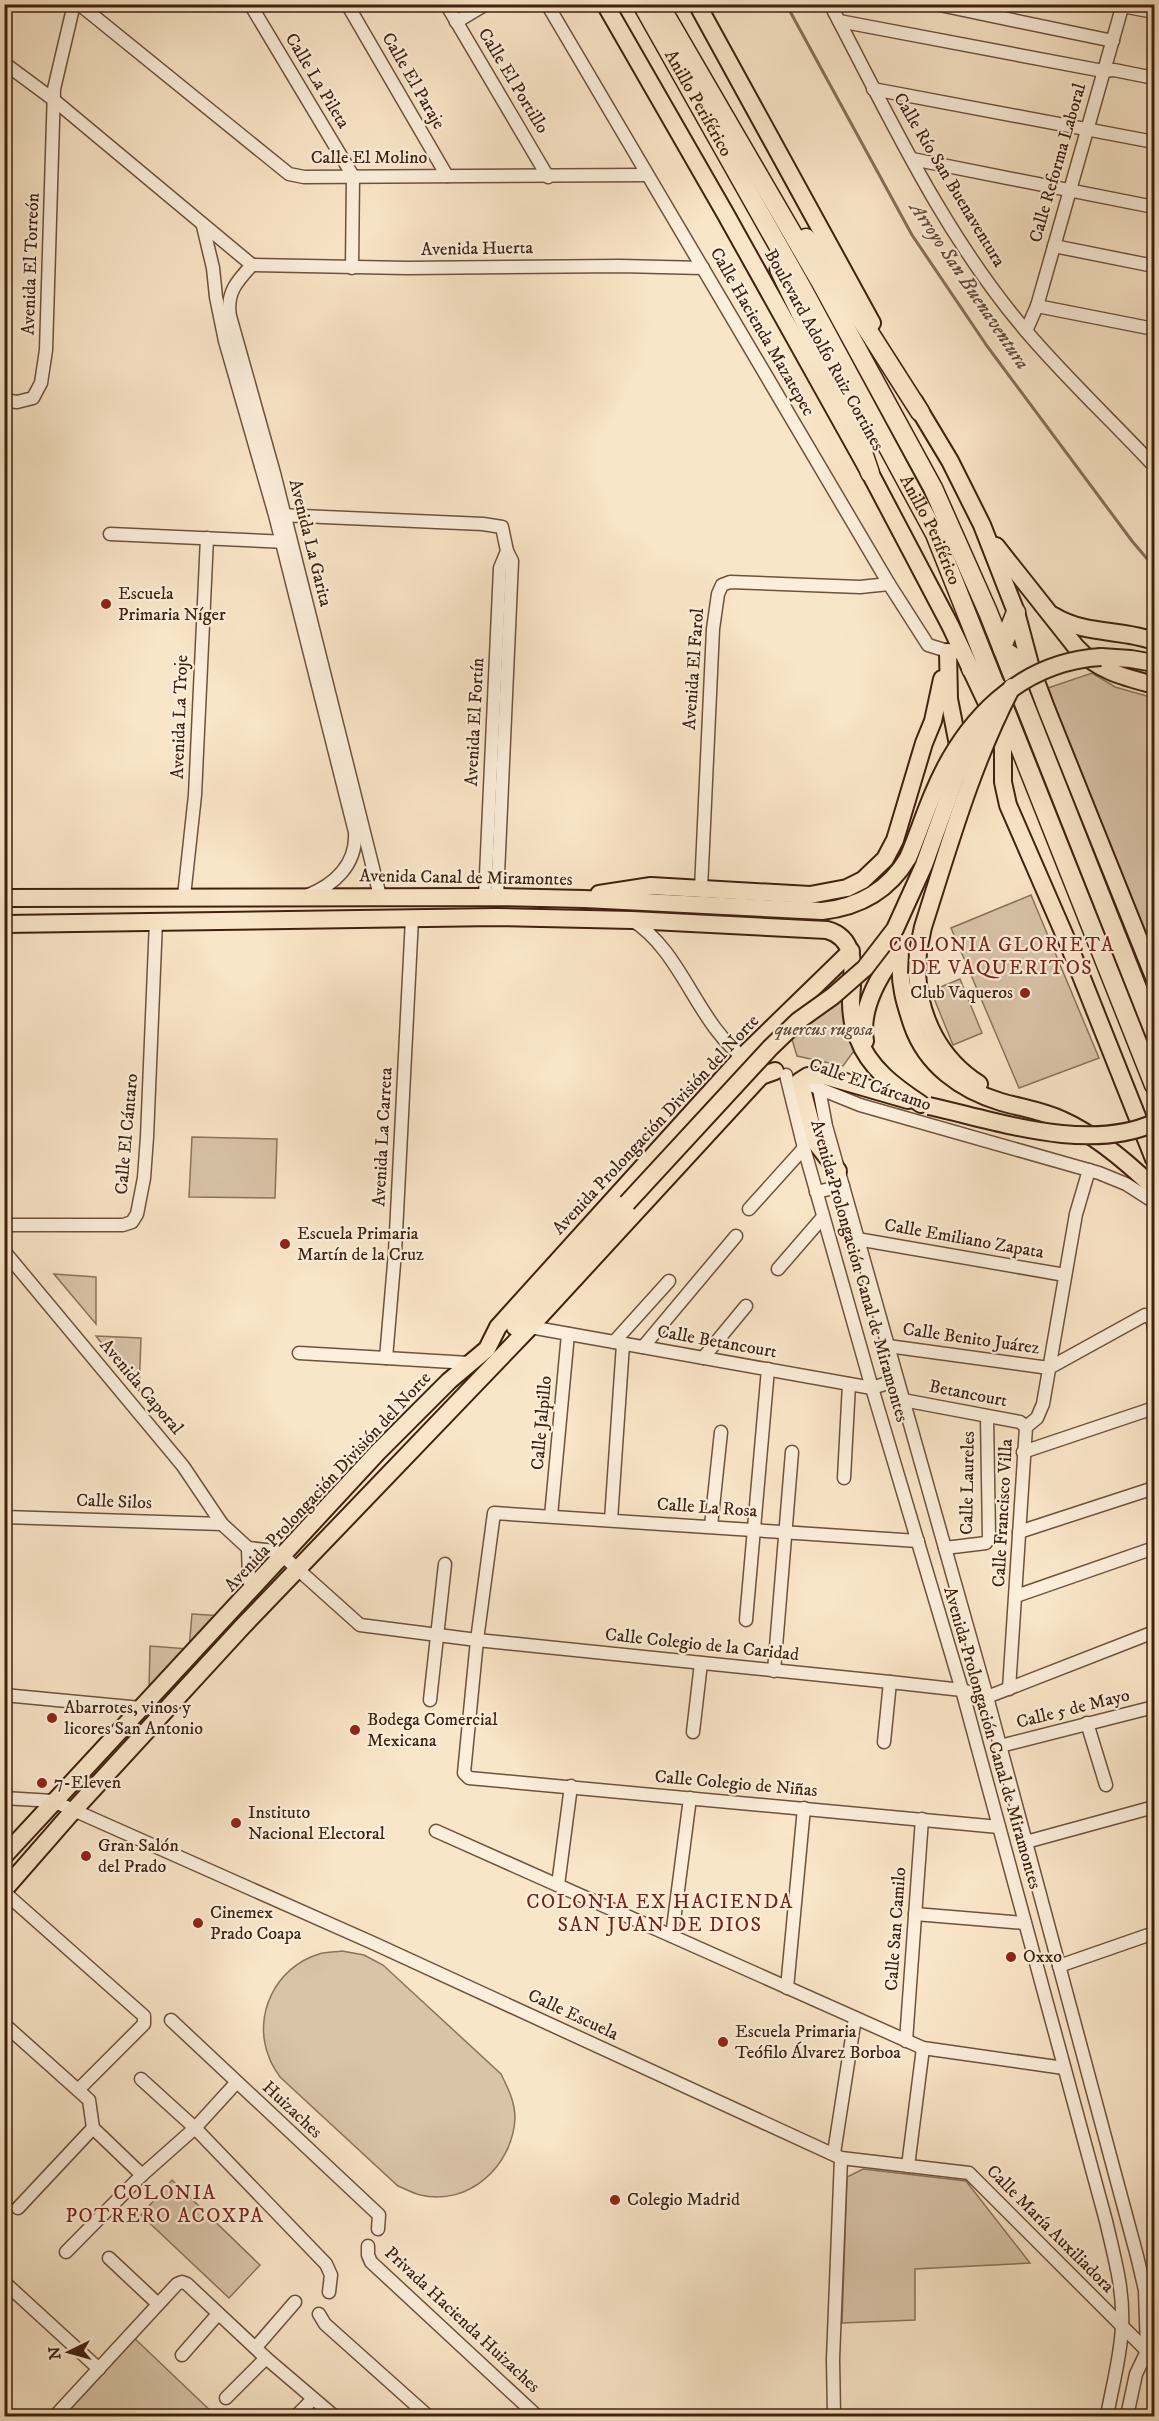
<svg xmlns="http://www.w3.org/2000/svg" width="1159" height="2421" viewBox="0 0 1159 2421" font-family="'IM FELL DW Pica',serif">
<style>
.green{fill:#d9c4a8;stroke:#8c725c;stroke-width:1.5}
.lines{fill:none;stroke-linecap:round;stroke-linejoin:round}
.stream{stroke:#896e58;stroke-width:3}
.minor-casing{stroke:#6e523d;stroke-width:15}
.major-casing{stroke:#3f210f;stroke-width:20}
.highway-casing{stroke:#3f210f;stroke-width:21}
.minor{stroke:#fbeedb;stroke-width:12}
.major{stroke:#f9e5c7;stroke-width:16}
.highway{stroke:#f9e5c7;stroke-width:18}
.major-bridge-casing{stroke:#3f210f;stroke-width:20;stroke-linecap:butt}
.major-bridge{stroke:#f9e5c7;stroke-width:16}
.poi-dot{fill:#8f2418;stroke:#fbeedb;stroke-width:2}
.labels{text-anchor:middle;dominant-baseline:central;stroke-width:4.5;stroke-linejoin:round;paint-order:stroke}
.street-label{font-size:18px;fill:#3f210f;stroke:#fbeedb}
.poi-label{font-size:18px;fill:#3f210f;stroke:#fbeedb;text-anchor:start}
.park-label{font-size:18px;font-style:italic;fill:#664a35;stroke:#fbeedb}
.water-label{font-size:20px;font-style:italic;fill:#6a4e39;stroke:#fbeedb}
.neighbourhood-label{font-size:20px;letter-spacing:1.5px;fill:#7a1f14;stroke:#fbeedb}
</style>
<rect width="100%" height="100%" fill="#f9e5c7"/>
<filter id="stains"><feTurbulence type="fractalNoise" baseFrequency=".00333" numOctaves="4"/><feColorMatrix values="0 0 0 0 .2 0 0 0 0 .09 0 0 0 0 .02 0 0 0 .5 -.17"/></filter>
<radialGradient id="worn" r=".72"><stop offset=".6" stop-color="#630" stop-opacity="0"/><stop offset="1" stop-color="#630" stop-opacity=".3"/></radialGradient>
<g class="green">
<polygon points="1092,673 1115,687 1154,698 1154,961 1045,689"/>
<polygon points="1031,895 1099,1058 1019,1088 951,928"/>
<polygon points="842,966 848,975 856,1048 843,1066 797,1056 788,1026"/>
<polygon points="960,979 982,1033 953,1045 931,991"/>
<polygon points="192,1137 277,1139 275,1198 189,1197"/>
<polygon points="54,1274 96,1277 96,1324"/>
<polygon points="96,1336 141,1338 139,1391"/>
<polygon points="192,1614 223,1616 149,1689 150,1646 189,1649"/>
<path d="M342 1951 364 1955 383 1965 501 2074C508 2088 515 2102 515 2118 513 2165 469 2207 420 2195 413 2193 405 2189 398 2186L280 2077C276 2071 271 2064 269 2057 252 2015 276 1967 319 1954 326 1952 335 1952 342 1951Z"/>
<polygon points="863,2169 966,2181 1030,2263 915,2269 915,2320 842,2323 847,2177"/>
<polygon points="172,2180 260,2265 229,2298 141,2215"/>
<polygon points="131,2335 216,2416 62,2416"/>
</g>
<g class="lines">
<polyline class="stream" points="786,4 912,235 987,346 1132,541 1154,567"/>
<defs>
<g id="minor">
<polyline points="79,4 289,174 304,177 647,175"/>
<polyline points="250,4 353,176 352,268"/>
<polyline points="347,4 447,176"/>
<polyline points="446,4 548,177"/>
<polyline points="547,4 889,584 928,645 954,653"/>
<path d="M830 4C889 116 943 234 1026 331 1066 378 1112 421 1154 466"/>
<polyline points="935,4 1113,41"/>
<polyline points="1122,6 1154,12"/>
<polyline points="839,21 1103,71 1114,70 1154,78"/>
<polyline points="456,22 486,4"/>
<polyline points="4,63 54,100 252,265"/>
<polyline points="873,89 1154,142"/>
<polyline points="912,159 1154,207"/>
<path d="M203 226 213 268 216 297 225 341 275 515 355 832C357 864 335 885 306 896"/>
<polyline points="1054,246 1154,266"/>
<path d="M252 265C237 281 226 293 230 316L274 473 380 896"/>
<polyline points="252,265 407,268 620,266 703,268"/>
<polyline points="1037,306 1154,329"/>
<polyline points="1026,331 1037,306 1123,4"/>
<polyline points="4,400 17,402 33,398 41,383 46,350 54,89 74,4"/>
<polyline points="279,515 483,524 502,527 507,551 512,561 497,897"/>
<polyline points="110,534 287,542"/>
<polyline points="701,889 713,629 718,594 722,585 730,582 860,587 889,584"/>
<polyline points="184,896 195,795 207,538"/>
<polyline points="485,897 500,568 507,551"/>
<polyline points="412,918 395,1252 386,1358 469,1363"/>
<path d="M632 920C684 953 697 1026 747 1060"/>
<path d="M786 1075 804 1148 872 1388 962 1690 1106 2221C1114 2256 1124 2290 1122 2326 1121 2356 1112 2387 1107 2416"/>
<polyline points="813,1086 860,1105 1099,1173 1126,1184 1154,1202"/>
<polyline points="819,1089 826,1126 987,1697 1137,2256 1145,2290 1147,2351 1136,2374 1127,2416"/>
<polyline points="816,1192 843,1186"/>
<polyline points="749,1209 804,1148"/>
<polyline points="4,1225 123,1225 132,1222 137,1214 144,1178 147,1137 156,921"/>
<polyline points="857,1239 1065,1275"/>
<polyline points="4,1251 183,1466 222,1524 248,1548 249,1579 252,1589"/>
<polyline points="778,1269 823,1217"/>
<polyline points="530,1327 872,1388 897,1380"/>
<polyline points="614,1342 669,1281"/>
<path d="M888 1346 1049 1368 1145 1315C1153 1318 1154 1323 1154 1331"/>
<polyline points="643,1347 736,1236"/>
<polyline points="299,1353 386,1358"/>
<polyline points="703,1358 746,1306"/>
<polyline points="903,1400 1020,1422 1026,1427"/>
<polyline points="1023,1452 1154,1408"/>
<polyline points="844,1478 849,1384"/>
<polyline points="551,1516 568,1334"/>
<polyline points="4,1517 222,1524"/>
<polyline points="611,1520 623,1344"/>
<polyline points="711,1526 721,1432"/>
<polyline points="1019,1532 1154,1488"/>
<polyline points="918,1541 494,1513 477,1640 464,1773 469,1778 999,1827"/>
<polyline points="248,1548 275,1551 283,1556 360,1625 477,1640 890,1682 962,1690 987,1697 1154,1632"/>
<polyline points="945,1548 986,1543 989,1538 987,1417"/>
<polyline points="1016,1596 1154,1548"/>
<polyline points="746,1620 768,1369"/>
<polyline points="774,1671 792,1452"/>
<polyline points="1009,1689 1026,1427 1037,1418 1043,1404 1076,1214 1089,1170"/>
<polyline points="4,1695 141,1708"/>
<polyline points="430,1700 445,1564"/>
<polyline points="1087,1723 1106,1785"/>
<polyline points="693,1732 701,1663"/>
<polyline points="884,1742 890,1682"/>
<polyline points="1000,1746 1154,1707"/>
<polyline points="4,1798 53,1801 373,1943 841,2158 969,2173 1147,2351"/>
<polyline points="436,1831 923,2048 1064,2068"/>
<polyline points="1026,1842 1154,1807"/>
<polyline points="558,1885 571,1786"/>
<polyline points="4,1892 144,2016 144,2024 78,2090"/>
<polyline points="915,1914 1025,1923"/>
<polyline points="672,1936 690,1798"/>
<polyline points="1059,1966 1154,1933"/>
<polyline points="787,1988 804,1808"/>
<polyline points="171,2020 379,2215 378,2229"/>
<polyline points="4,2024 89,2100 93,2128 142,2175"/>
<polyline points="906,2041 922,1819"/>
<polyline points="141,2079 195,2128 326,2264 331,2275 329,2292"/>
<polyline points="834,2153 855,2018"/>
<polyline points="4,2155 4,2160"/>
<polyline points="908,2166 923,2048"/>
<polyline points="18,2208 93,2128"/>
<polyline points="368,2246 368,2255 371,2262 537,2416"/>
<polyline points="66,2252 142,2175 195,2128 236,2083"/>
<polyline points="109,2258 158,2304"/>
<polyline points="4,2282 99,2369"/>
<polyline points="319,2314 325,2324 428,2416"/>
<polyline points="256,2347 295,2302"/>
<polyline points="182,2355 218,2314"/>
<polyline points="226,2398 266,2358"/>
<polyline points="55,2416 177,2284 182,2282 187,2284 266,2358 334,2416"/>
<polyline points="296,2416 313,2399"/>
<polyline points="834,2416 833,2359 841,2158"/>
</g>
<g id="major">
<polyline points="605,4 725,213 870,473 950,625 1000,731 1003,749 1003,782 1008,805 1068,943 1154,1159"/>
<polyline points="697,4 872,323"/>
<polyline points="914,401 950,461 982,525 1016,612 1031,668 1046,708 1154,977"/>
<path d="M996 546 1076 647C1098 671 1124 677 1154 685"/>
<path d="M1054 616C1085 635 1122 629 1154 641"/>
<polyline points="948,652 949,699 960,755"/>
<polyline points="1101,657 1131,659 1154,663"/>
<path d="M936 852C925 886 905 926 901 961 899 983 905 1003 912 1024 926 1065 961 1090 1001 1102 1022 1108 1043 1111 1062 1120 1096 1135 1128 1163 1154 1188"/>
<polyline points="599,894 651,886 810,895 847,888 863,880 885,859 895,840 924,743 933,721 942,679"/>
<path d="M4 898 497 897 584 899 822 911C859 907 889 890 908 858"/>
<path d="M4 924 497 917 632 920 827 930C860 939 852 976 851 1002 851 1014 853 1027 858 1038 869 1068 895 1087 921 1104"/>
<path d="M917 974C920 1019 940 1059 979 1084"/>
<path d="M865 1041C859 1006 882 972 901 945"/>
<polyline points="838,1171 816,1143 800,1081 808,1076 825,1076 908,1100"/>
<polyline points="515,1327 627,1203"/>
<polyline points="4,1856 378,1452 449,1381 487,1349 498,1327 742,1057 851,951"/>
<polyline points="4,1890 73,1811 243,1626 530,1327 761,1076 775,1071"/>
</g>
<g id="highway">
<path id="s1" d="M642 4 802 288 935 534 1154 1085"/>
<polyline points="659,4 820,281 933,488 988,612 1154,1031"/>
<polyline points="806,238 823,260 920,412"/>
<polyline points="779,269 850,414 870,473"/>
<polyline points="1002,647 1016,612"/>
<polyline points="1003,650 1031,668"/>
<polyline points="971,669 997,687"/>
</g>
</defs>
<use href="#minor" class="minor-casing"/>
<use href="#major" class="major-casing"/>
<use href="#highway" class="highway-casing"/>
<use href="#minor" class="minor"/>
<use href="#major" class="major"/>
<use href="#highway" class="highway"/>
<defs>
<g id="major-bridge">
<path d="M908 858C917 837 924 815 933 794 963 721 1019 662 1101 657"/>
<path d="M917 974 918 951 923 927C949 846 972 763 1012 687"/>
<path d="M929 1106C997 1121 1087 1153 1154 1123"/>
<polyline points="627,1203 770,1048 798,1021 833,996 865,968 895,929 924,865 956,776 975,744 998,715"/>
</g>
</defs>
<use href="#major-bridge" class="major-bridge-casing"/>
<use href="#major-bridge" class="major-bridge"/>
</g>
<g class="poi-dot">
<circle cx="106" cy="604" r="6"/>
<circle cx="1025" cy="993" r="6"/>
<circle cx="285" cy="1244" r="6"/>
<circle cx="52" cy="1718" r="6"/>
<circle cx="355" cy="1730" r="6"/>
<circle cx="42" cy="1783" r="6"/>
<circle cx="236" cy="1823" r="6"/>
<circle cx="86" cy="1856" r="6"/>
<circle cx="198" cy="1923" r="6"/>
<circle cx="1011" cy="1957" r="6"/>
<circle cx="723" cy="2042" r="6"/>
<circle cx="615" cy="2200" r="6"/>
</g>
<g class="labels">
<g class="street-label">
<text transform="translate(317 81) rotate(59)">Calle La Pileta</text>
<text transform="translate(413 81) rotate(60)">Calle El Paraje</text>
<text transform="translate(513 81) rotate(59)">Calle El Portillo</text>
<text stroke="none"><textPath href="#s1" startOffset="114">Anillo Periférico</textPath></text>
<text x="369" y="158">Calle El Molino</text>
<text transform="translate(1058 163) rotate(-74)">Calle Reforma Laboral</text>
<text transform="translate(949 180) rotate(59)">Calle Río San Buenaventura</text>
<text transform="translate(477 249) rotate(-1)">Avenida Huerta</text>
<text transform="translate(31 264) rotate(-88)">Avenida El Torreón</text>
<text transform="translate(762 332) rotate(60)">Calle Hacienda Mazatepec</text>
<text transform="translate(824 350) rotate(61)">Boulevard Adolfo Ruiz Cortines</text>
<text stroke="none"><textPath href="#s1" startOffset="600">Anillo Periférico</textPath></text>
<text transform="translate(310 543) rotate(76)">Avenida La Garita</text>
<text transform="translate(694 669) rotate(-86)">Avenida El Farol</text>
<text transform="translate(180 717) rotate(-88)">Avenida La Troje</text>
<text transform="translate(475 722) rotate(-87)">Avenida El Fortín</text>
<text transform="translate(466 878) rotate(1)">Avenida Canal de Miramontes</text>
<text transform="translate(870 1085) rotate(19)">Calle El Cárcamo</text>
<text transform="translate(656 1125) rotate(-47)">Avenida Prolongación División del Norte</text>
<text transform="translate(127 1134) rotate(-85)">Calle El Cántaro</text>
<text transform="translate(383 1137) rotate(-87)">Avenida La Carreta</text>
<text transform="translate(964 1239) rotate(10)">Calle Emiliano Zapata</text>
<text transform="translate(859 1271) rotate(74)">Avenida Prolongación Canal de Miramontes</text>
<text transform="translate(971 1339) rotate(8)">Calle Benito Juárez</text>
<text transform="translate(717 1342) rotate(10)">Calle Betancourt</text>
<text transform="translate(141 1387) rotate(50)">Avenida Caporal</text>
<text transform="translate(968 1394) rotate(11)">Betancourt</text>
<text transform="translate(542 1423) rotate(-85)">Calle Jalpillo</text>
<text transform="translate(328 1482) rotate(-47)">Avenida Prolongación División del Norte</text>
<text transform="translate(968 1483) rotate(-89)">Calle Laureles</text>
<text transform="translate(114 1502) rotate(2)">Calle Silos</text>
<text transform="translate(707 1508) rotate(4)">Calle La Rosa</text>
<text transform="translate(1003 1513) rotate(-87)">Calle Francisco Villa</text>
<text transform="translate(702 1645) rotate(6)">Calle Colegio de la Caridad</text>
<text transform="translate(1073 1709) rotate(-14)">Calle 5 de Mayo</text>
<text transform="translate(992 1738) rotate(74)">Avenida Prolongación Canal de Miramontes</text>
<text transform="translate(736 1784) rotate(5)">Calle Colegio de Niñas</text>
<text transform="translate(896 1929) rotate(-86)">Calle San Camilo</text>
<text transform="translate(573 2015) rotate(25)">Calle Escuela</text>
<text transform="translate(292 2110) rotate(43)">Huizaches</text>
<text transform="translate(1050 2229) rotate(45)">Calle María Auxiliadora</text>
<text transform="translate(462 2320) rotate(43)">Privada Hacienda Huizaches</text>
</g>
<g class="poi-label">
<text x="118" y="594">Escuela<tspan x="118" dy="21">Primaria Níger</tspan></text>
<text x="1013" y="993" text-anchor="end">Club Vaqueros</text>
<text x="297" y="1234">Escuela Primaria<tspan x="297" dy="21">Martín de la Cruz</tspan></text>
<text x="64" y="1708">Abarrotes, vinos y<tspan x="64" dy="21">licores San Antonio</tspan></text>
<text x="367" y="1720">Bodega Comercial<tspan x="367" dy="21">Mexicana</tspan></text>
<text x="54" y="1783">7-Eleven</text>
<text x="248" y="1813">Instituto<tspan x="248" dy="21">Nacional Electoral</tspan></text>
<text x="98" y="1846">Gran Salón<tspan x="98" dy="21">del Prado</tspan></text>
<text x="210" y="1913">Cinemex<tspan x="210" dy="21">Prado Coapa</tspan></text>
<text x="1023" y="1957">Oxxo</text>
<text x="735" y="2032">Escuela Primaria<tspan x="735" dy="21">Teófilo Álvarez Borboa</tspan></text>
<text x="627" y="2200">Colegio Madrid</text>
</g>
<g class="park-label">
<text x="824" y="1030">quercus rugosa</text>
</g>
<g class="water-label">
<text transform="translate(969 286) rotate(56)">Arroyo San Buenaventura</text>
</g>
<g class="neighbourhood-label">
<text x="1002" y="945">COLONIA GLORIETA<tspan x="1002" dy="23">DE VAQUERITOS</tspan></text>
<text x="660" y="1902">COLONIA EX HACIENDA<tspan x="660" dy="23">SAN JUAN DE DIOS</tspan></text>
<text x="165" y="2193">COLONIA<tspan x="165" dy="23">POTRERO ACOXPA</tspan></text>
</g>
</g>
<rect width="1159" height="2421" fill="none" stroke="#f9e5c7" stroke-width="24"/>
<rect x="6" y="6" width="1147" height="2409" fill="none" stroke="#3f210f" stroke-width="3"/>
<rect x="12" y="12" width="1135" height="2397" fill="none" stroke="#3f210f" stroke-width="1.5"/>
<g transform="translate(69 2352) rotate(265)" stroke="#fbeedb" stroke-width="4.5" paint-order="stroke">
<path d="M0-4.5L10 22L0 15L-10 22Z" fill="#3f210f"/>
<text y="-9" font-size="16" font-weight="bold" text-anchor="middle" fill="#3f210f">N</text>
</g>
<rect width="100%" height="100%" filter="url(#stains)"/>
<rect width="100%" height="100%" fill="url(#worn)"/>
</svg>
